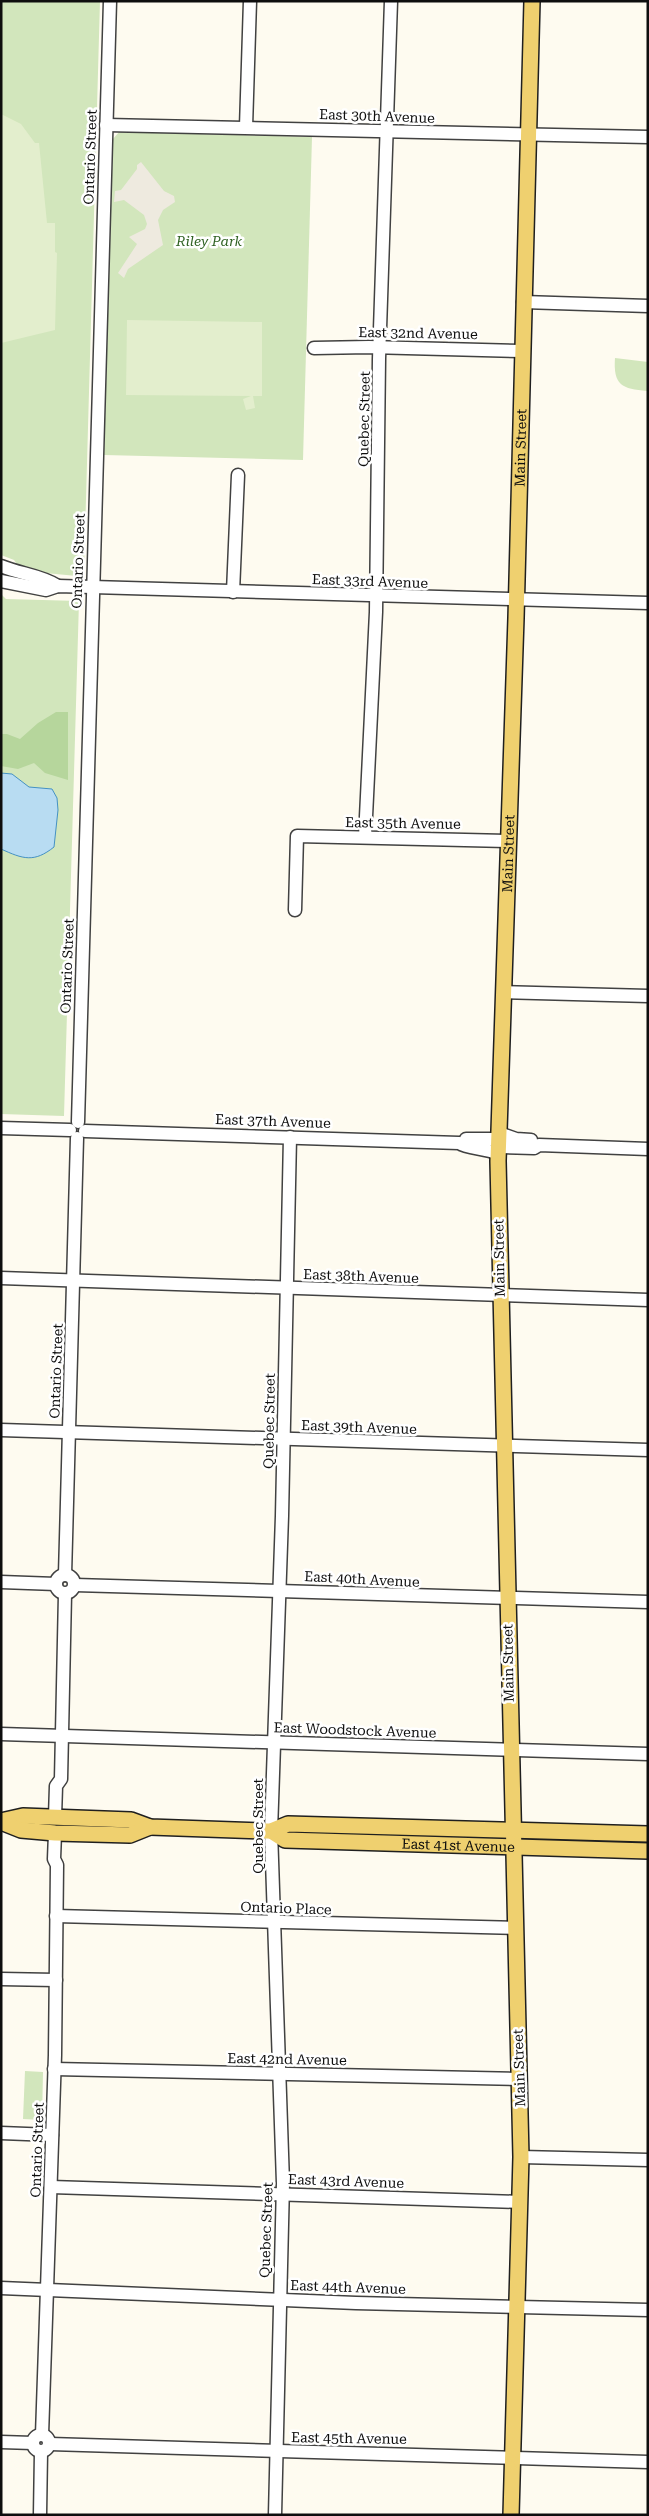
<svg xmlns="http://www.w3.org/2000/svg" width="649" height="2516" viewBox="0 0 649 2516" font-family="'Roboto Serif',serif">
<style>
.green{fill:#d2e6bc}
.forest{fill:#b6d69c}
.pitch{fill:#e3eecd}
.plaza{fill:#eeeadf}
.water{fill:#b8dcf2;stroke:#4491c4}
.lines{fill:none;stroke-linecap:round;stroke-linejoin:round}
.minor-casing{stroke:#414141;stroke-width:15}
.major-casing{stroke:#1f1f1f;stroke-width:18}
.minor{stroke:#fff;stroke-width:12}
.major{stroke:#efd06f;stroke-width:15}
.labels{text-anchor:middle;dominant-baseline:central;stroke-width:5;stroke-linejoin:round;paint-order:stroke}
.street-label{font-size:14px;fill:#0e0e0e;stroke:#fff}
.park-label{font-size:14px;font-style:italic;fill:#306223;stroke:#fff}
</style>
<rect width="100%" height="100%" fill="#fefbf0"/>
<g class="green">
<polygon points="1,1 100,1 84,570 82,575 77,576 45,573 18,566 14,560 1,555"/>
<polygon points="119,132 312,137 303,460 104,455 113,139"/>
<path d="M615 358 648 362 647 391C622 389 613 385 615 358Z"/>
<polygon points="1,594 6,599 79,601 64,1116 1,1114"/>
<polygon points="25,2071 43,2072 42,2120 23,2119"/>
</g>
<polygon class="forest" points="56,712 68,712 68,780 45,773 34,763 18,769 1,766 1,734 7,734 20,739 38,723"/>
<g class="pitch">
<polygon points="1,114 21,124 35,143 39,143 47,223 55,223 55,252 57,253 55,330 1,343"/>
<polygon points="127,320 262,322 262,396 253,396 255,408 246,410 243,399 251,396 126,395"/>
</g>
<polygon class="plaza" points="141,162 164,191 174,196 175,202 163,210 158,220 163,245 128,269 124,278 118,273 137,244 129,237 145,229 147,224 144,215 124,200 114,202 115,191 121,190 137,169 137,165"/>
<path class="water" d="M1 773 12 774 29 787 52 789 57 798 58 810 54 847C34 863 23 859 1 849Z"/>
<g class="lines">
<defs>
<g id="minor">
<polyline points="106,125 648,137"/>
<polyline points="246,127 250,1"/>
<polyline points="523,302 648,306"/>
<polyline points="314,348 369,347 522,351"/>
<path d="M1 566C20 574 41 575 58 586"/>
<polyline points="1,581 46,590 58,586 648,603"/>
<polyline points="233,592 238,475"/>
<polyline points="365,837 376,612 379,359 391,1"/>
<polyline points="295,910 297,836 507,841"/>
<polyline points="503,992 648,996"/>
<polyline points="78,1122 110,1"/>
<polyline points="1,1128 70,1130"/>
<path d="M85 1131 459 1143C468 1149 487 1148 498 1154"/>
<polyline points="499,1133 516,1139 531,1140"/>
<polyline points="466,1139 499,1139"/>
<polyline points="499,1147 534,1148 539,1145 648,1149"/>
<polyline points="1,1278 648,1300"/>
<polyline points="1,1430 648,1450"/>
<circle cx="65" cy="1584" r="9"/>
<polyline points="65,1575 77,1138"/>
<polyline points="1,1582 56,1584"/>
<polyline points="75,1585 648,1602"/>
<polyline points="1,1734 648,1754"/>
<polyline points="55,1817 56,1786 61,1779 65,1594"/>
<polyline points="56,1916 515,1928"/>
<polyline points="1,1979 56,1980"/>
<polyline points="54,2069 519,2079"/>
<polyline points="1,2133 52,2135"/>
<polyline points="521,2157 648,2160"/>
<polyline points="51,2187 520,2202"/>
<polyline points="1,2288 356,2303 648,2310"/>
<circle cx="41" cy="2443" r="8"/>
<polyline points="42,2435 55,2055 57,1865 54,1859 55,1833"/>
<polyline points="1,2442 33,2443"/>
<polyline points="50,2444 648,2462"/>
<polyline points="40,2515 41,2452"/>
<polyline points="275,2515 283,2183 271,1831 282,1516 290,1137"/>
</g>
<g id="major">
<polyline points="1,1821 23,1816 131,1820 150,1827 264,1831 271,1831 288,1824 648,1834"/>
<polyline points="1,1822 21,1830 55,1833 130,1835 150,1827"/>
<path id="s1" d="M271 1831 285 1840 648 1851"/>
<path id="s2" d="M511 2515 521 2157 498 1161 516 618 532 1"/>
</g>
</defs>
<use href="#minor" class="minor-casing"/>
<use href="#major" class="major-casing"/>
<use href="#minor" class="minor"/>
<use href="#major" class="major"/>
</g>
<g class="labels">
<g class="street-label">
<text transform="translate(377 116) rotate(2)">East 30th Avenue</text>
<text transform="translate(90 157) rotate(-88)">Ontario Street</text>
<text transform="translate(418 333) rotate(1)">East 32nd Avenue</text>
<text transform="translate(364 419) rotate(-89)">Quebec Street</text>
<text stroke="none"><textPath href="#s2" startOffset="2068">Main Street</textPath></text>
<text transform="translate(78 561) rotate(-88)">Ontario Street</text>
<text transform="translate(370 581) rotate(2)">East 33rd Avenue</text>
<text transform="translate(403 823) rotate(1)">East 35th Avenue</text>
<text stroke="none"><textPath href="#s2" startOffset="1662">Main Street</textPath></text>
<text transform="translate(67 966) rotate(-88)">Ontario Street</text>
<text transform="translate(273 1121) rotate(2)">East 37th Avenue</text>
<text transform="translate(499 1258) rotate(-91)">Main Street</text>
<text transform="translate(361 1276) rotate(2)">East 38th Avenue</text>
<text transform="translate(56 1371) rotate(-88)">Ontario Street</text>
<text transform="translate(269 1421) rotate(-89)">Quebec Street</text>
<text transform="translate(359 1427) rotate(2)">East 39th Avenue</text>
<text transform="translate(362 1579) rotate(3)">East 40th Avenue</text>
<text transform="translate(508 1663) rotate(-91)">Main Street</text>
<text transform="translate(355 1730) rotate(2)">East Woodstock Avenue</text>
<text transform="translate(258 1826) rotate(-90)">Quebec Street</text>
<text stroke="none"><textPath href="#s1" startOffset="190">East 41st Avenue</textPath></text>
<text transform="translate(286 1908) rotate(2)">Ontario Place</text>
<text transform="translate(287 2059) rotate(1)">East 42nd Avenue</text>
<text transform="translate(519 2068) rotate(-92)">Main Street</text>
<text transform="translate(37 2150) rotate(-88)">Ontario Street</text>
<text transform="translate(346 2181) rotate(2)">East 43rd Avenue</text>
<text transform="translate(266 2230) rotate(-88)">Quebec Street</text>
<text transform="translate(348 2287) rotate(2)">East 44th Avenue</text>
<text transform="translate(349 2438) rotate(1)">East 45th Avenue</text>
</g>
<g class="park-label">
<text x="209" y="241">Riley Park</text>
</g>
</g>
<rect width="649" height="2516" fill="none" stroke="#0e0e0e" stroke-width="5"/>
</svg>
